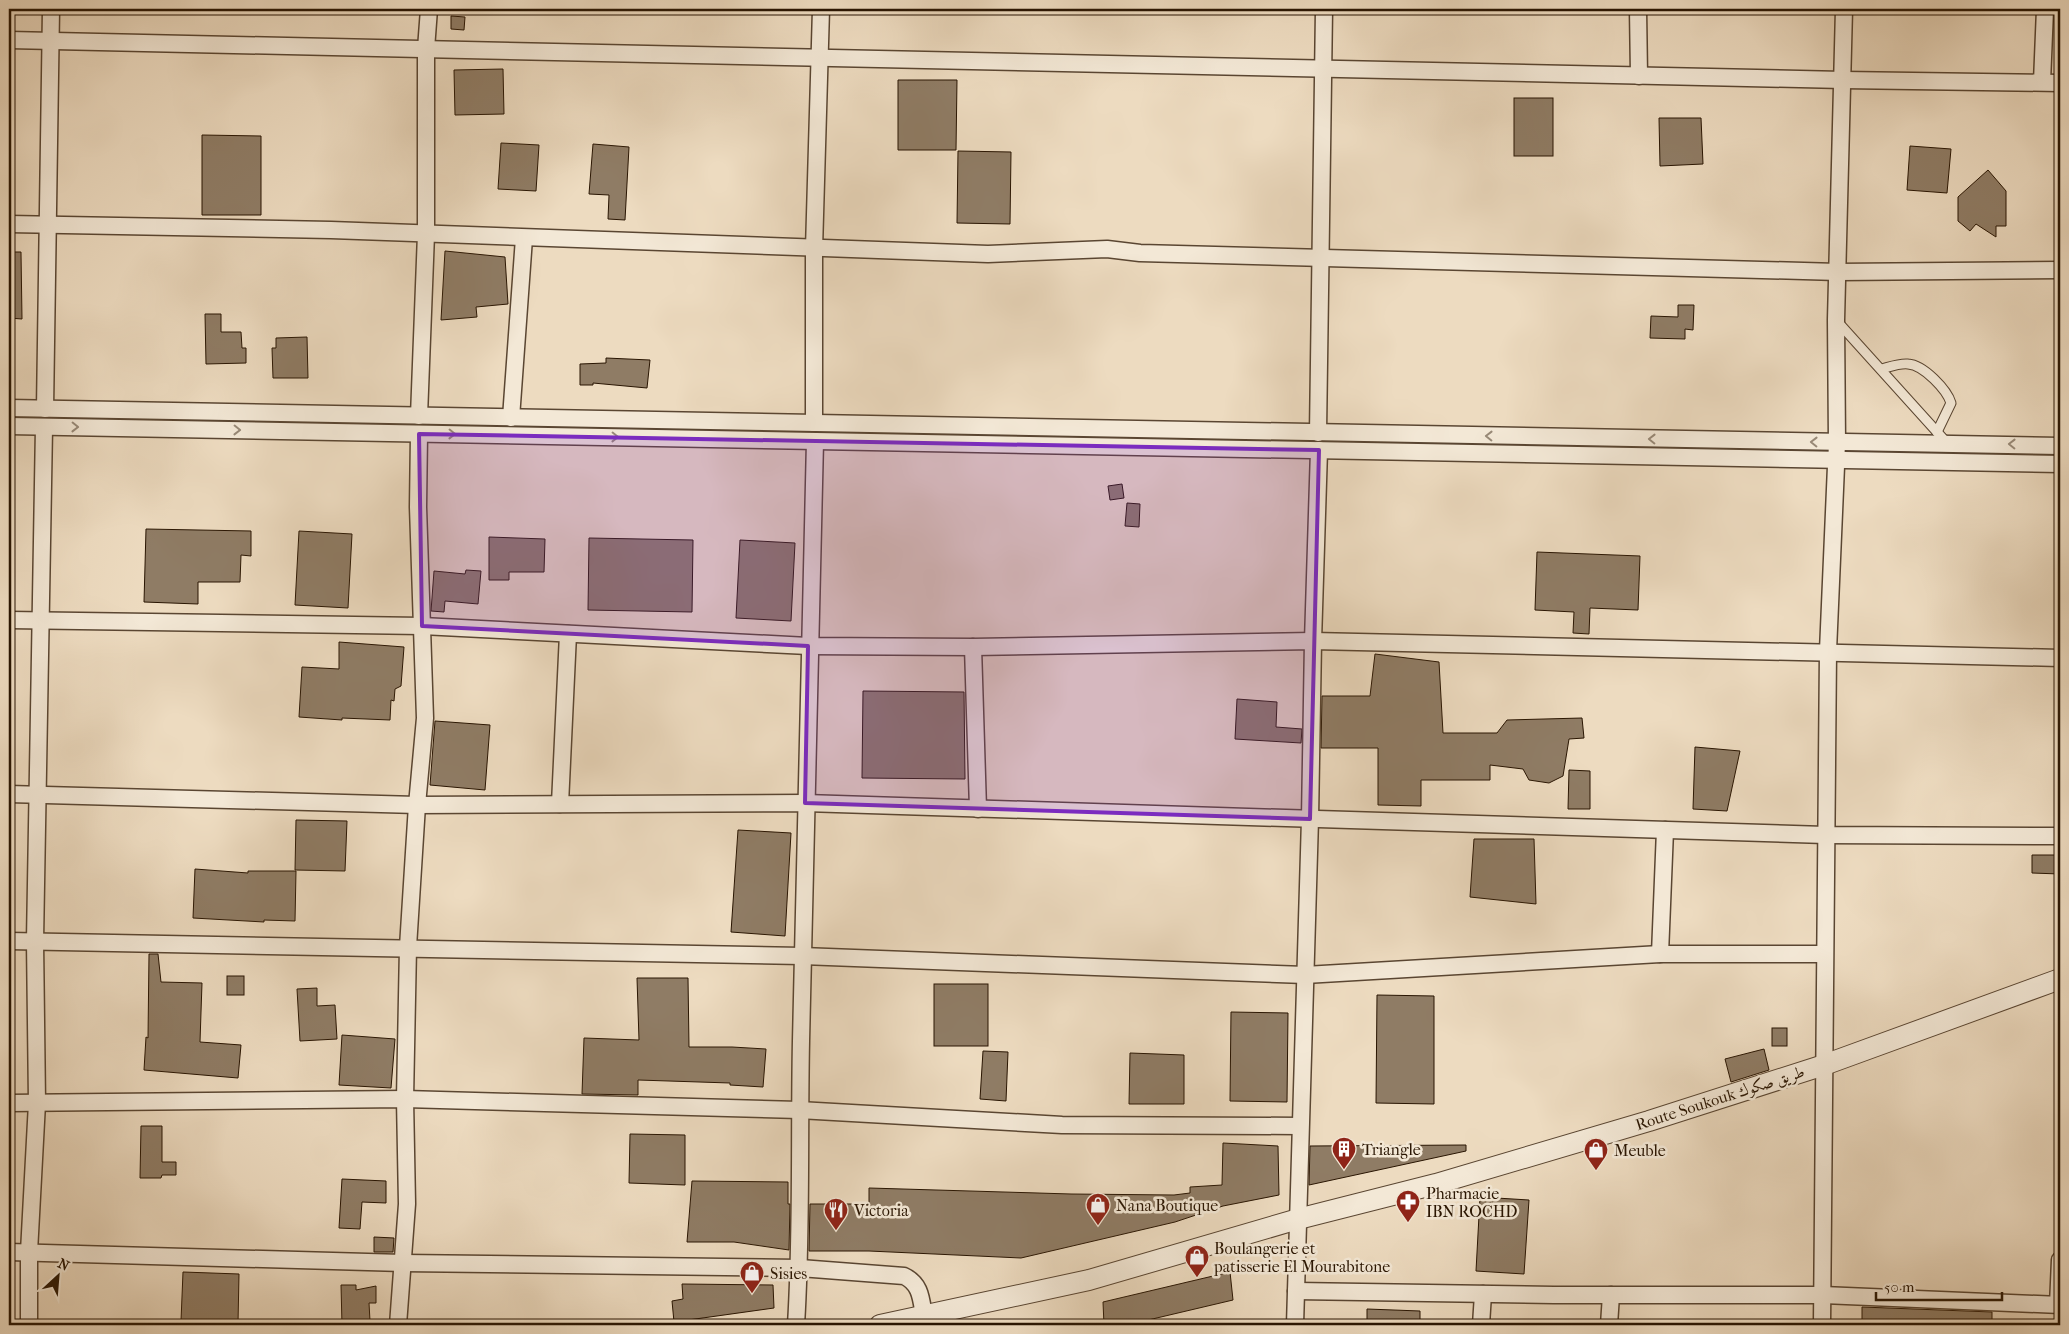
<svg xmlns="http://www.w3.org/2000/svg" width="2069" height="1334" viewBox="0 0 2069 1334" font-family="'IM FELL French Canon',Amiri,serif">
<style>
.building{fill:#8f7c65;stroke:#291502}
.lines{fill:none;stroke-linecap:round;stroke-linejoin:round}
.service-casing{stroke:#5a4632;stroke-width:11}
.minor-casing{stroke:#5a4632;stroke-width:19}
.tertiary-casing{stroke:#5a4632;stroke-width:22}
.service{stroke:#f3e8d6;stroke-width:9}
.minor{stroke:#f3e8d6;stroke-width:16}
.tertiary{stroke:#f3e8d6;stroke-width:20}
.oneway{stroke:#988977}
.marked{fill:#7b2cbf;fill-opacity:0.2;stroke:#7b2cbf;stroke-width:4;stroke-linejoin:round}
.labels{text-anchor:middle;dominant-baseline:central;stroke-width:5;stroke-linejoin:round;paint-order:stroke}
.street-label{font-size:16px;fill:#291502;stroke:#f3e8d6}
.poi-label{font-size:16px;fill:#291502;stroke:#f3e8d6;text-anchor:start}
</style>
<rect width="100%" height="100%" fill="#eddbc0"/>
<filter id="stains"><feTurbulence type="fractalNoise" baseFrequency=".004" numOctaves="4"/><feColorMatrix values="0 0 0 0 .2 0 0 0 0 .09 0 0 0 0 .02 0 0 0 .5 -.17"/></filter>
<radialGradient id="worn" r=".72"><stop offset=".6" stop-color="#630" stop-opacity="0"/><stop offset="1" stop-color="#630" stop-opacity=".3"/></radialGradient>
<g class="building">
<polygon points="451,16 465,17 464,30 451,29"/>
<polygon points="503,69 504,114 455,115 454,70"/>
<polygon points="898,80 957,80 956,150 898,150"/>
<rect x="1514" y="98" width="39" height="58"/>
<polygon points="1659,118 1701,118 1703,164 1660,166"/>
<polygon points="202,135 261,136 261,215 202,215"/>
<polygon points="501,143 539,145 536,191 498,189"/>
<polygon points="593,144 629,147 625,220 608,219 609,195 589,194"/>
<polygon points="1910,146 1951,149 1947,193 1907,190"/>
<polygon points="958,151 1011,152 1010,224 957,223"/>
<polygon points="1988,170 2006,191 2006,226 1996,226 1996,237 1976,224 1970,231 1958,221 1958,197"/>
<polygon points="445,251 505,257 508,304 476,307 477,317 441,320"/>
<polygon points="9,252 21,252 22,319 9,318"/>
<polygon points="1678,305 1694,305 1693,330 1685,329 1685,339 1650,338 1651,316 1678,317"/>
<polygon points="205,314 221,314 221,332 241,332 242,348 246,348 246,363 206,364"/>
<polygon points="307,337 308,378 273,378 272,348 276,348 276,338"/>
<polygon points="606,358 650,360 647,388 593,383 593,385 580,385 580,364 606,363"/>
<polygon points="1122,484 1124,498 1110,500 1108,486"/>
<polygon points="1127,503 1140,504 1139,527 1125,526"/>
<polygon points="146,529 251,531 251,556 241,555 240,582 198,582 198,604 144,602"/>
<polygon points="299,531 352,534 348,608 295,605"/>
<polygon points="489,537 545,539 544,572 509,572 509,580 489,580"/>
<polygon points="589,538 693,540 692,612 588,610"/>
<polygon points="740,540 795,543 791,621 736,618"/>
<polygon points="1537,552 1640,556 1638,610 1590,608 1589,634 1573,633 1574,612 1535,610"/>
<polygon points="466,570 481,571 478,604 445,601 444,612 431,611 434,571 465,574"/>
<polygon points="339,642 404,647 401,686 395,689 394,701 391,700 390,720 342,718 342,720 299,717 302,667 339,669"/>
<polygon points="1375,654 1439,662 1443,733 1497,733 1507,720 1582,718 1584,738 1569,739 1563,776 1549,783 1529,780 1523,769 1490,765 1490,780 1421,780 1421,806 1378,805 1378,748 1321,748 1322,696 1370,696"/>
<polygon points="863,691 964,692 965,779 862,778"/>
<polygon points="1237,699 1277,702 1276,727 1302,729 1301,743 1235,739"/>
<polygon points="435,721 490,725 485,790 430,785"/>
<polygon points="1695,747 1740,751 1727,811 1693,809"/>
<polygon points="1569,770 1590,771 1590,809 1568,809"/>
<polygon points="296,820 347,821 345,871 295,870"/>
<polygon points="738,830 791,833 785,936 731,932"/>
<polygon points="1474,839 1534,839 1536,904 1470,897"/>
<polygon points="2032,855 2060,855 2060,874 2032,873"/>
<polygon points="195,869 248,873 248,871 296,871 295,921 264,920 264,922 193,918"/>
<polygon points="149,954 158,954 161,982 202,983 200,1042 241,1045 238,1078 144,1070 146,1037 148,1038"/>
<rect x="227" y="976" width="17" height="19"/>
<polygon points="637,978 688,978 689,1047 732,1047 766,1049 763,1087 730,1085 730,1083 638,1080 638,1095 582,1094 584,1038 639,1040"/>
<rect x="934" y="984" width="54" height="62"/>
<polygon points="317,988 317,1006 335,1005 337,1039 300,1041 297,989"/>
<polygon points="1377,995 1434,996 1434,1104 1376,1103"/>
<polygon points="1231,1012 1288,1013 1287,1102 1230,1101"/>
<rect x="1772" y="1028" width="15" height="18"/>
<polygon points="342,1035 395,1039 391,1088 339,1085"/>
<polygon points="1764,1049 1769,1070 1731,1082 1725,1059"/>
<polygon points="983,1051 1008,1052 1006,1101 980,1099"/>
<polygon points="1130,1053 1184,1055 1184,1104 1129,1104"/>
<polygon points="141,1126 162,1126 162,1162 176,1162 176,1175 162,1175 161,1178 140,1178"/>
<polygon points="630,1134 685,1135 685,1185 629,1183"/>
<polygon points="1223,1143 1278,1146 1279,1195 1223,1206 1175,1222 1021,1258 869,1251 809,1251 810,1204 869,1204 869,1188 1071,1194 1174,1195 1190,1193 1190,1187 1222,1185"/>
<polygon points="1466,1145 1466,1151 1309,1185 1310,1146"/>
<polygon points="342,1179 386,1181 386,1203 362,1202 360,1229 339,1228"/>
<polygon points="692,1181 788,1182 788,1204 790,1204 789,1250 734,1242 687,1242"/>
<polygon points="1480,1197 1529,1200 1524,1274 1476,1271"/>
<polygon points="374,1237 394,1238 393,1252 374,1252"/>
<polygon points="183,1272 239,1274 238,1323 181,1321"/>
<polygon points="1230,1272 1233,1300 1127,1325 1104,1325 1103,1302"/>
<polygon points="682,1284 773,1285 774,1308 674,1322 672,1301 683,1299"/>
<polygon points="341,1285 356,1285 356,1290 376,1286 376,1303 369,1303 370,1321 367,1325 342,1325"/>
<polygon points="1862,1307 1992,1312 1992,1325 1862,1325"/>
<polygon points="1367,1309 1420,1311 1420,1325 1367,1325"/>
</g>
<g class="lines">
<defs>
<g id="service">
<polyline points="1836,320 1947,443"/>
<path d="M1881 369C1889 367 1900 363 1908 364 1924 365 1947 390 1951 403L1937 432"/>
</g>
<g id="minor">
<polyline points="1638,9 1639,76"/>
<polyline points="9,40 1843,80 2060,83"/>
<polyline points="2042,82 2045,9"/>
<polyline points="9,224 331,230 988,254 1107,249 1140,253 1838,272 2060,270"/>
<polyline points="9,408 2060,446"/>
<polyline points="45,409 51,9"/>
<polyline points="419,416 426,234 426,49 429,9"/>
<polyline points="511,418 524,238"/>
<polyline points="814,423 814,249 821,9"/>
<polyline points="9,426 2060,464"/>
<polyline points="1318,433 1324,9"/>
<polyline points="9,620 422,626 808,646 973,647 1313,641 2060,658"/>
<polyline points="973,647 978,809"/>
<polyline points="9,794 417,805 805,803 1825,835 2060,836"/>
<polyline points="560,804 568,634"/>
<polyline points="9,941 802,956 1305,975 1660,954 1824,954"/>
<polyline points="1660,954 1665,830"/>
<polyline points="9,1103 405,1099 799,1110 1062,1125 1300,1126"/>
<path d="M9 1252 403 1263 800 1268 904 1276C921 1284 921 1299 924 1316"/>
<polyline points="1296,1291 1554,1295 1823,1295 2060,1305"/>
<polyline points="2058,1305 2060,1260"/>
<polyline points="29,1325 29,1252 37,1103 35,941 44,427"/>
<polyline points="398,1325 407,1204 405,1099 408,947 417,805 425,718 418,507 419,434"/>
<path d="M796 1325C802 1231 799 1136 801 1041 805 841 809 641 815 441"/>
<polyline points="1295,1325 1310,819 1313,641 1319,450"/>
<polyline points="1481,1325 1483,1294"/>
<polyline points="1609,1325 1611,1295"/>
<polyline points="1822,1325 1828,651 1837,443 1836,320 1844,9"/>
</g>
<polyline id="tertiary" points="880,1325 1089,1280 1298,1219 1436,1184 1649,1121 1824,1065 2060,979"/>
</defs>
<use href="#service" class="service-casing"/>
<use href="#minor" class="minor-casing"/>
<use href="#tertiary" class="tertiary-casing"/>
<use href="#service" class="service"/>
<use href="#minor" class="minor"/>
<use href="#tertiary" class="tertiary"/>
</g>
<defs><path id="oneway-chevron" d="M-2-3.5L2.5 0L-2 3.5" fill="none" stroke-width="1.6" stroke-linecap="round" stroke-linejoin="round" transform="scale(1.25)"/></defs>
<g class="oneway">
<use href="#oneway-chevron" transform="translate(75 427) rotate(1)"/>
<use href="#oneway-chevron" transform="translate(237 430) rotate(1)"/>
<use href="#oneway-chevron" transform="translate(452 434) rotate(1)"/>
<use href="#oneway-chevron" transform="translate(1489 436) rotate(-179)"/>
<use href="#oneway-chevron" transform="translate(615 437) rotate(1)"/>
<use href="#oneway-chevron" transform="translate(1652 439) rotate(-179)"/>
<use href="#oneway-chevron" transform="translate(1814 442) rotate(-179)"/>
<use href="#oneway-chevron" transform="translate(2012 444) rotate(-179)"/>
</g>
<path class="marked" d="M419 434 1319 450 1310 819 805 803 808 646 422 626Z"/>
<defs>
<symbol id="building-pin" viewBox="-11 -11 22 30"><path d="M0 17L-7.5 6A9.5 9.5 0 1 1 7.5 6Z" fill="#8f2418" stroke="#f3e8d6"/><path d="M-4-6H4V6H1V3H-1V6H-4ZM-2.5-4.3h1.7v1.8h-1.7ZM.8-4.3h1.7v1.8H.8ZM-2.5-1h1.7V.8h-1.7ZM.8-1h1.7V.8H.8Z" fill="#fff"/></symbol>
<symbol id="shop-pin" viewBox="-11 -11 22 30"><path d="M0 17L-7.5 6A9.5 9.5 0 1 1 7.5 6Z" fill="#8f2418" stroke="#f3e8d6"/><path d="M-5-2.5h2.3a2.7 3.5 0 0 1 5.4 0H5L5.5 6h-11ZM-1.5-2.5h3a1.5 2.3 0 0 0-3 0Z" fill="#fff"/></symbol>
<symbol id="pharmacy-pin" viewBox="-11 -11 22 30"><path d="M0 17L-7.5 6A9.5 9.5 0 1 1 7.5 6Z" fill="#8f2418" stroke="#f3e8d6"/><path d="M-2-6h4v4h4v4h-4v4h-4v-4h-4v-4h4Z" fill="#fff"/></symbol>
<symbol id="restaurant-pin" viewBox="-11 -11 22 30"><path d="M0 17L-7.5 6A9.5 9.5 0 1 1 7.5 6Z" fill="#8f2418" stroke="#f3e8d6"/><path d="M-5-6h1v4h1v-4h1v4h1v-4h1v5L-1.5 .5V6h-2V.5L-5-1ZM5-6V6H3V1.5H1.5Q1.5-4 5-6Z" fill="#fff"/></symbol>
</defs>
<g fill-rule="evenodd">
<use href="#building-pin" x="1330" y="1135" width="28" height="38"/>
<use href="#shop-pin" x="1582" y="1136" width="28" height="38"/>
<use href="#pharmacy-pin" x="1394" y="1188" width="28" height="38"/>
<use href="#shop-pin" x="1084" y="1191" width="28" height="38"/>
<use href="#restaurant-pin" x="822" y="1196" width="28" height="38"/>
<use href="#shop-pin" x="1183" y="1243" width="28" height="38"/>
<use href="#shop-pin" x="738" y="1259" width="28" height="38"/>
</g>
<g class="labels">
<g class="street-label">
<text transform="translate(1720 1098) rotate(-18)">Route Soukouk طريق صكوك</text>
</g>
<g class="poi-label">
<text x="1362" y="1149">Triangle</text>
<text x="1614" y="1150">Meuble</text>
<text x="1426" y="1193">Pharmacie<tspan x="1426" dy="18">IBN ROCHD</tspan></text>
<text x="1116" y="1205">Nana Boutique</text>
<text x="854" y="1210">Victoria</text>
<text x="1214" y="1248">Boulangerie et<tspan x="1214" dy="18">patisserie El Mourabitone</tspan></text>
<text x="770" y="1273">Sisies</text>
</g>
</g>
<rect width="2069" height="1334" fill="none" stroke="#eddbc0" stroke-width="30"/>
<rect x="10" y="10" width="2049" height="1314" fill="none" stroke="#291502" stroke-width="2.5"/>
<rect x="15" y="15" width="2039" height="1304" fill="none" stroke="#291502"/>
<g transform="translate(58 1276) rotate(26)" stroke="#f3e8d6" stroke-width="4" paint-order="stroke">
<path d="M0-4L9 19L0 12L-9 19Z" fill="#291502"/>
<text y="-8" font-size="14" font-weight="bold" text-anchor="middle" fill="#291502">N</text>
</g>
<path d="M1876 1292v8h126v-8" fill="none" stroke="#291502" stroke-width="2.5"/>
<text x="1884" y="1292" font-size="15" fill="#291502" stroke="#f3e8d6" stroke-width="4" paint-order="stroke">50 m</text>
<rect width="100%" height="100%" filter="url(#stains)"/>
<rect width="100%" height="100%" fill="url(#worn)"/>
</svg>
